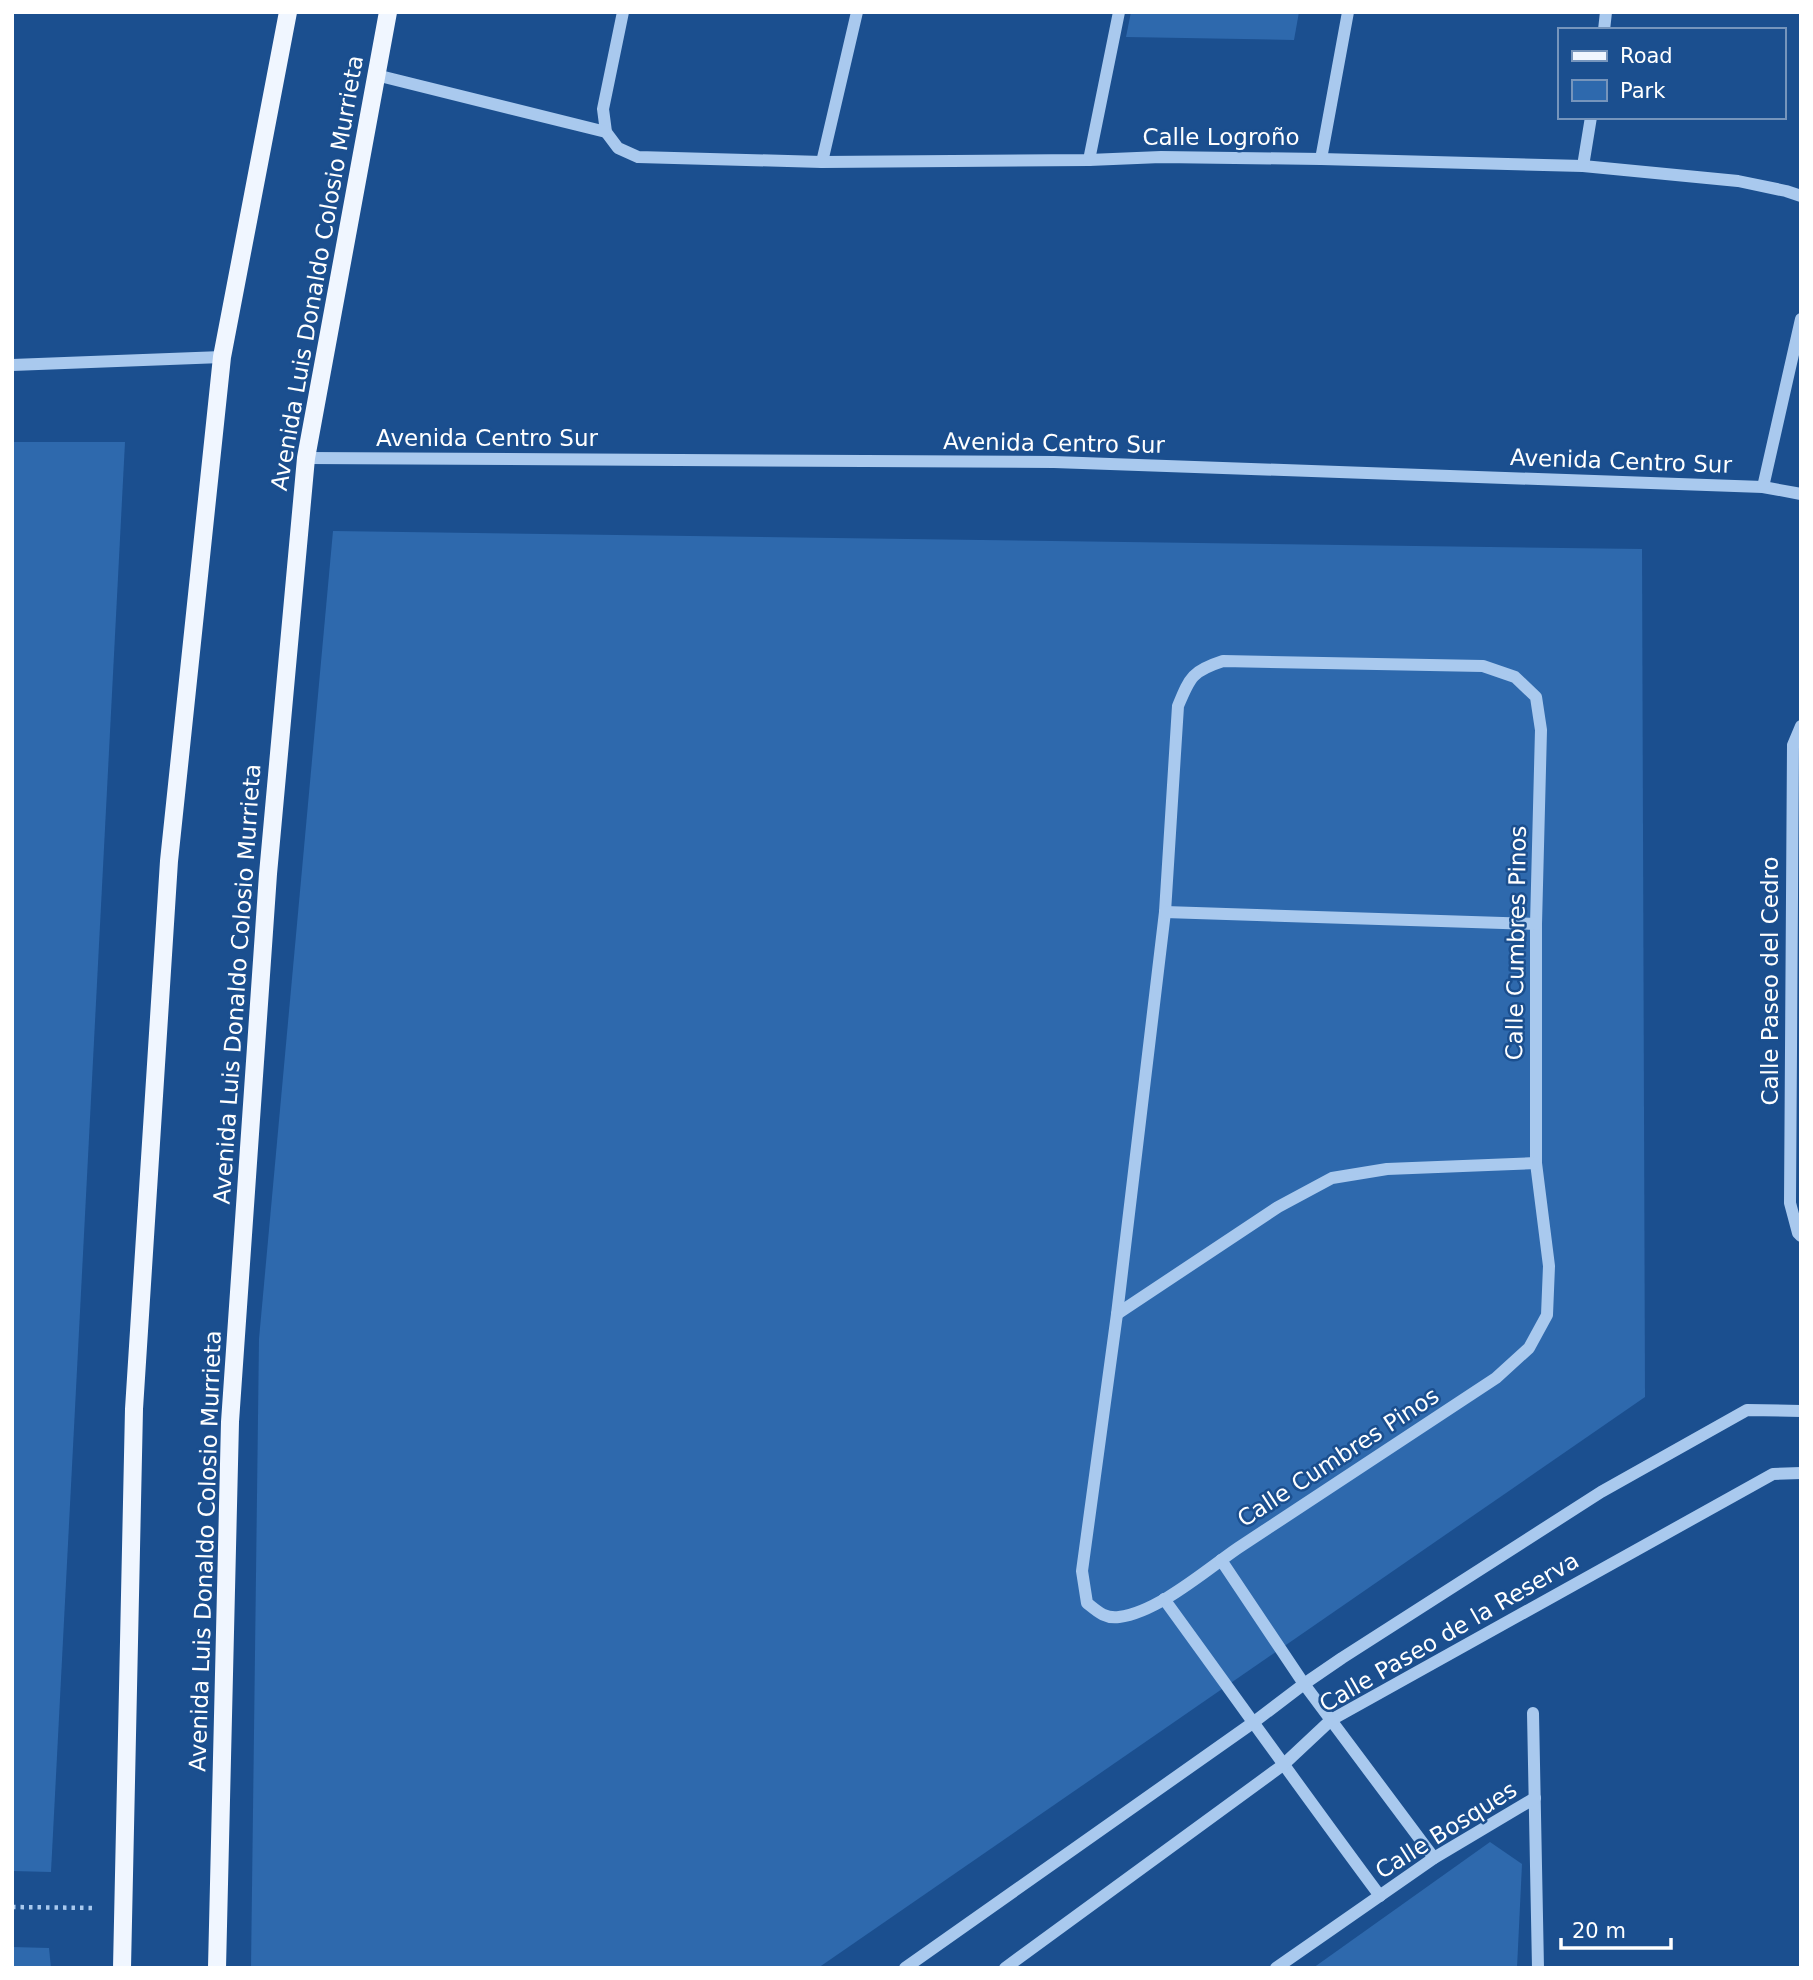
<svg xmlns="http://www.w3.org/2000/svg" width="1813" height="1980" viewBox="0 0 1813 1980" font-family="'DejaVu Sans',sans-serif">
<style>
.green{fill:#2e69ad}
.lines{fill:none;stroke-linecap:round;stroke-linejoin:round}
.path{stroke:#a9c9ee;stroke-width:4.5;stroke-dasharray:3.5 5;stroke-linecap:butt}
.minor{stroke:#a9c9ee;stroke-width:12}
.major{stroke:#f0f6ff;stroke-width:18}
.labels{text-anchor:middle;dominant-baseline:central;stroke-width:5;stroke-linejoin:round;paint-order:stroke}
.street-label{font-size:23px;fill:#fff;stroke:#1b4f8f}
</style>
<rect width="100%" height="100%" fill="#1b4f8f"/>
<g class="green">
<polygon points="1131,12 1299,12 1294,40 1126,37"/>
<polygon points="12,442 125,442 51,1872 12,1871"/>
<polygon points="333,531 1642,549 1645,1397 818,1968 251,1968 259,1339"/>
<polygon points="1490,1842 1522,1864 1517,1968 1313,1968"/>
<polygon points="12,1947 49,1948 51,1968 12,1968"/>
</g>
<g class="lines">
<polyline class="path" points="12,1907 96,1908"/>
<g class="minor">
<polyline points="623,12 603,109 606,132 618,148 638,157 822,162 1089,160 1161,157 1321,159 1583,166 1738,181 1786,191 1801,196"/>
<polyline points="1604,30 1606,12"/>
<polyline points="376,75 606,132"/>
<polyline points="1321,159 1348,12"/>
<polyline points="1089,160 1119,12"/>
<polyline points="822,162 857,12"/>
<polyline points="1583,166 1591,117"/>
<polyline points="12,365 222,357"/>
<polyline points="306,458 1054,462 1763,487 1801,494"/>
<polyline points="1763,487 1801,319"/>
<path d="M1223 661 1483 666 1515 677 1536 697 1541 730 1536 924V1163L1549 1266 1547 1315 1529 1348 1496 1378C1410 1435 1324 1492 1238 1548 1206 1570 1158 1612 1119 1617 1105 1619 1097 1611 1087 1603L1082 1571 1117 1314 1165 912 1178 706C1190 677 1192 671 1223 661Z"/>
<polyline points="1801,726 1793,745 1790,1203 1798,1233 1801,1236"/>
<polyline points="1165,912 1536,924"/>
<polyline points="1117,1314 1278,1207 1332,1178 1387,1169 1536,1163"/>
<polyline points="1221,1560 1304,1684 1434,1858"/>
<path d="M1164 1599C1236 1698 1307 1798 1380 1896"/>
<polyline points="1533,1713 1538,1968"/>
<polyline points="905,1968 1254,1722 1304,1684 1342,1658 1601,1492 1747,1410 1801,1411"/>
<polyline points="1005,1968 1283,1765 1331,1720 1773,1474 1801,1473"/>
<polyline points="1276,1968 1434,1858 1535,1798"/>
</g>
<g class="major">
<polyline points="122,1968 134,1409 169,861 222,357 288,12"/>
<polyline points="217,1968 230,1422 268,874 306,458 388,12"/>
</g>
</g>
<g class="labels">
<g class="street-label">
<text x="1221" y="137">Calle Logroño</text>
<text transform="translate(317 273) rotate(-80)">Avenida Luis Donaldo Colosio Murrieta</text>
<text x="487" y="438">Avenida Centro Sur</text>
<text transform="translate(1054 443) rotate(1)">Avenida Centro Sur</text>
<text transform="translate(1621 461) rotate(2)">Avenida Centro Sur</text>
<text transform="translate(1516 943) rotate(-89)">Calle Cumbres Pinos</text>
<text transform="translate(1770 981) rotate(-90)">Calle Paseo del Cedro</text>
<text transform="translate(237 984) rotate(-86)">Avenida Luis Donaldo Colosio Murrieta</text>
<text transform="translate(1338 1457) rotate(-33)">Calle Cumbres Pinos</text>
<text transform="translate(205 1551) rotate(-88)">Avenida Luis Donaldo Colosio Murrieta</text>
<text transform="translate(1449 1632) rotate(-30)">Calle Paseo de la Reserva</text>
<text transform="translate(1446 1830) rotate(-32)">Calle Bosques</text>
</g>
</g>
<rect width="1813" height="1980" fill="none" stroke="#ffffff" stroke-width="28"/>
<rect x="1558" y="28" width="228" height="91" fill="#1b4f8f" stroke="#7695bc" stroke-width="2"/>
<rect x="1572" y="51" width="35" height="10" fill="#f0f6ff" stroke="#7695bc" stroke-width="2"/>
<text x="1620" y="63" font-size="21" fill="#ffffff">Road</text>
<rect x="1572" y="80" width="35" height="21" fill="#2e69ad" stroke="#7695bc" stroke-width="2"/>
<text x="1620" y="98" font-size="21" fill="#ffffff">Park</text>
<path d="M1561 1938v10h110v-10" fill="none" stroke="#ffffff" stroke-width="3.5"/>
<text x="1572" y="1938" font-size="21" fill="#ffffff" stroke="#1b4f8f" stroke-width="5" paint-order="stroke">20 m</text>
</svg>
